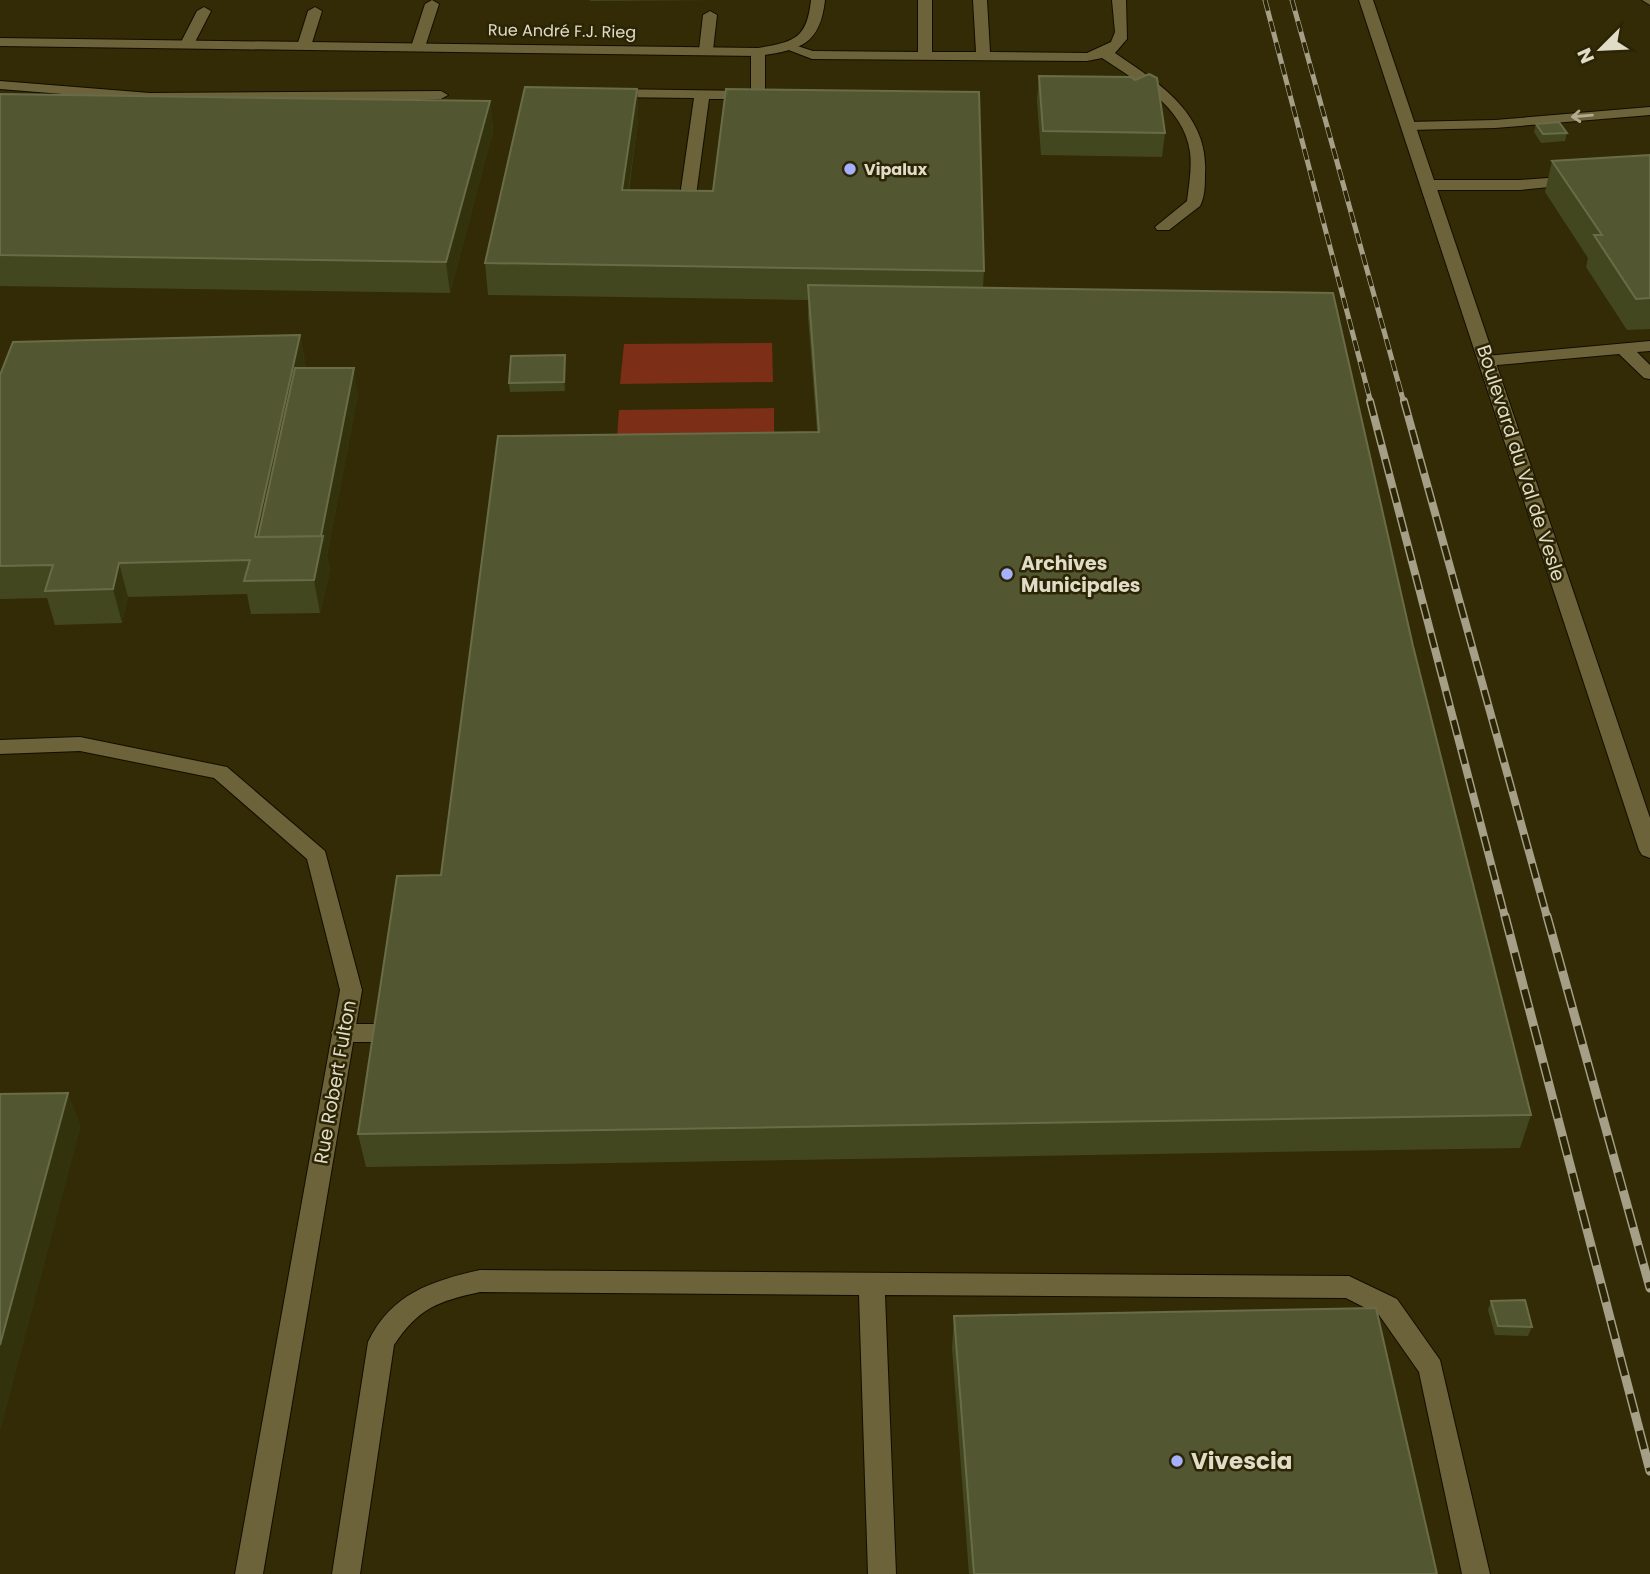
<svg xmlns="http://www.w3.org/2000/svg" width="1650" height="1574" viewBox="0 0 1650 1574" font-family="Poppins,sans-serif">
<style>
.built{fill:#332b05}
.green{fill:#7d2e17}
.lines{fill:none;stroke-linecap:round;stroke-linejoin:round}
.lane-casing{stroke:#120d00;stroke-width:2}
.street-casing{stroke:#120d00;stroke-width:2}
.secondary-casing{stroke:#120d00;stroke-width:2}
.lane{fill:#6c633b;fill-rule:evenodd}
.street{fill:#6c633b;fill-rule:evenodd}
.secondary{fill:#6c633b;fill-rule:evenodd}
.rail-far2-casing{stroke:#a49f86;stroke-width:5}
.rail-far1-casing{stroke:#a49f86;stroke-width:8}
.rail-casing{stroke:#a49f86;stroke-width:9}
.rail-far2{stroke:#2b2405;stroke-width:3.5;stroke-dasharray:11;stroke-linecap:butt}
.rail-far1{stroke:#2b2405;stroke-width:5;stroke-dasharray:15;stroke-linecap:butt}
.rail{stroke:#2b2405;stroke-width:6;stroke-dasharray:19;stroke-linecap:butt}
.wall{fill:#42471f}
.shaded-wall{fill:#32320d}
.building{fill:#535731;stroke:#696c48;stroke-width:2}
.oneway{stroke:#b2ac8f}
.poi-dot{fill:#a5b1fc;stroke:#2b2405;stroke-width:2.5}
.labels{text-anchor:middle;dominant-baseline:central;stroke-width:5;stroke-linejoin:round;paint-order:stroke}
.far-street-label{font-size:16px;fill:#e1dcc7;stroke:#2b2405}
.far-poi-label{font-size:16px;font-weight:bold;fill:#e1dcc7;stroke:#2b2405;text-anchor:start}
.street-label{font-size:19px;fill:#e1dcc7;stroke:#2b2405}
.poi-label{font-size:19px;font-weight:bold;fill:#e1dcc7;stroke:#2b2405;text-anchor:start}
.near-poi-label{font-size:23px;font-weight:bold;fill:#e1dcc7;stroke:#2b2405;text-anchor:start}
</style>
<rect width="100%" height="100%" fill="#2b2405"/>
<rect class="built" x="0" y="0" width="1650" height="1574"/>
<g class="green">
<polygon points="772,343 773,382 620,384 624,344"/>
<polygon points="774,408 774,450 616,452 619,410"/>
</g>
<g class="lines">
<defs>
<g id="lane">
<polygon points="432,0 439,4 425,47 418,51 413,50 411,47 425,4"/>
<path d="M918 0H932V52H976L973 0H987L990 52 1087 53 1111 42 1115 32 1112 0H1126L1127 39 1115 53C1159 83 1209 114 1205 174 1205 184 1205 197 1200 206L1169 230H1157L1155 227 1187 201C1189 185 1192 168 1190 152 1184 106 1136 81 1102 58L1087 61 812 59 781 47 788 43 813 51 918 52Z"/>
<polygon points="1642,0 1650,0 1650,5"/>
<polygon points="204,7 211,11 194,44 187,48 182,47 180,44 197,11"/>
<polygon points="315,7 322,11 311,46 309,49 299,49 297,46 308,11"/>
<polygon points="710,11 717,15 713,50 706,54 699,50 703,15"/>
<polygon points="758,48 765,52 765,95 758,99 709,99 695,203 687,208 682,206 679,203 694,98 608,97 601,93 608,89 751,91 751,52"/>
<polygon points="0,81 150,93 441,91 448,95 441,99 150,101 0,89"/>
<polygon points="1650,107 1650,115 1495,128 1408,130 1401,126 1408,122 1495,120"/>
<polygon points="1575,176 1583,181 1580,184 1520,190 1428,190 1420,185 1428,180 1520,180"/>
<polygon points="1650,341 1650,351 1637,352 1650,365 1650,379 1644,378 1619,354 1486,366 1478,361 1486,356"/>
<polygon points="343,1024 401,1024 409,1027 413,1033 409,1039 401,1042 343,1042 335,1039 331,1033 335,1027"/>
<path d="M480 1270 1349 1276 1397 1299 1440 1360 1490 1574H1462L1419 1372 1379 1315 1346 1298 885 1295 896 1574H868L859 1295 480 1292C439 1301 418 1308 394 1345L360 1574H332L368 1342C391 1294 431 1281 480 1270Z"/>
</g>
<path id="street" d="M811 0H825C820 46 799 50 758 56L0 46V38L758 48C794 42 807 39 811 0Z"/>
<g id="secondary">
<polygon points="1359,0 1373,0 1650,818 1650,858 1642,855 1639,850"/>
<polygon points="80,737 227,767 325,851 362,990 263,1574 235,1574 340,990 307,859 214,778 80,751 0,754 0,740"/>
</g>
</defs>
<use href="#lane" class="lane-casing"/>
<use href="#street" class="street-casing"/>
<use href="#secondary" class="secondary-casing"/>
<use href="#lane" class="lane"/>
<use href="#street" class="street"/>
<use href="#secondary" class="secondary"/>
<defs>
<g id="rail-far2">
<polyline points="1265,0 1371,403"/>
<polyline points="1292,0 1404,403"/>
</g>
<g id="rail-far1">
<polyline points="1370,401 1505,917"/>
<polyline points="1404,401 1547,917"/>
</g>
<g id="rail">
<polyline points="1505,916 1650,1471"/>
<polyline points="1547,916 1650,1288"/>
</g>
</defs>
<use href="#rail-far2" class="rail-far2-casing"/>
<use href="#rail-far1" class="rail-far1-casing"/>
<use href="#rail" class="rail-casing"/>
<use href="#rail-far2" class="rail-far2"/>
<use href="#rail-far1" class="rail-far1"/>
<use href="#rail" class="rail"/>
</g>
<g class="wall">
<polygon points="590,0 714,0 590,1"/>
<polygon points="1039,76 1165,133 1162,157 1041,155 1037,100"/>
<polygon points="637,89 638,119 629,190 984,271 983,288 1413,646 1531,1115 1520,1148 366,1167 358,1134 441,875 817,432 808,317 808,300 488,295 485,263"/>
<polygon points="0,94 490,101 493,131 450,293 0,286"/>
<polygon points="1536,124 1567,133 1565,141 1541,143 1534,132"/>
<polygon points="1650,155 1650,329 1627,330 1586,267 1588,258 1545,192 1552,161"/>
<polygon points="300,335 306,368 358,394 327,556 330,570 320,613 251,614 247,594 128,597 122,623 55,625 47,598 0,599 0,375"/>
<polygon points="565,355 566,364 565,391 510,392 509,383"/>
<polygon points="1491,1301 1532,1327 1528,1336 1495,1335 1488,1310"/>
<polygon points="954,1316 1437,1574 969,1574 952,1348"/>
</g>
<g class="shaded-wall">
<polygon points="637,89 638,119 624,221 622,190"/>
<polygon points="490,101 493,131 450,293 446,262"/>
<polygon points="300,335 306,367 268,544 255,537"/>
<polygon points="565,355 566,364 565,391 564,382"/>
<polygon points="354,368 358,394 327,556 330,570 320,613 314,580 320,543"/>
<polygon points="119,563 128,597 122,623 113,589"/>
<polygon points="68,1093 81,1126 0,1432 0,1345"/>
</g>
<g class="building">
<polygon points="1149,74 1157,78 1165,133 1043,131 1039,76 1131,77 1135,80"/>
<polygon points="525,87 637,89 622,190 713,191 726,89 979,92 984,271 485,263"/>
<polygon points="0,94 490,101 446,262 0,255"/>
<polygon points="1559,122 1567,133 1543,134 1536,124"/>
<polygon points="1650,155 1650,298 1636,299 1594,235 1602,235 1552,161"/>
<polygon points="808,285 1333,293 1413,646 1531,1115 358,1134 397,876 441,875 498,436 819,432"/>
<polygon points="300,335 255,537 323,536 314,580 244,581 250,560 119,563 113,589 45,591 53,565 0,566 0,375 13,342"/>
<polygon points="565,355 564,382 509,383 511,356"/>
<polygon points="295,368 354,368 321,536 258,537"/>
<polygon points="68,1093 0,1345 0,1094"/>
<polygon points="1525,1300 1532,1327 1498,1326 1491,1301"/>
<polygon points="1376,1308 1437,1574 974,1574 954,1316"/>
</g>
<defs><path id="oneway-shaft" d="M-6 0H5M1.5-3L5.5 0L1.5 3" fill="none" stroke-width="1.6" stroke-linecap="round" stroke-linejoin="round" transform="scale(1.75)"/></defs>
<use class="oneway" href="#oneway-shaft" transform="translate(1582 116) rotate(175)"/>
<g class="poi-dot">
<circle cx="850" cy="169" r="7"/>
<circle cx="1007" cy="574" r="7"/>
<circle cx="1177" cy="1461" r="7"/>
</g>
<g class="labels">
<g class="far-street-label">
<text transform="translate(562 31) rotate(1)">Rue André F.J. Rieg</text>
</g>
<g class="far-poi-label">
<text x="864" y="169">Vipalux</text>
</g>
<g class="street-label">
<text transform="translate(1521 463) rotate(72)">Boulevard du Val de Vesle</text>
<text transform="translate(335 1082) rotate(-80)">Rue Robert Fulton</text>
</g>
<g class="poi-label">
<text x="1021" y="563">Archives<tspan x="1021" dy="22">Municipales</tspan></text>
</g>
<g class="near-poi-label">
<text x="1191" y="1461">Vivescia</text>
</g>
</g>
<g transform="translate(1601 49) rotate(246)" stroke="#2b2405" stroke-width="5" paint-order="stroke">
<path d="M0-5L12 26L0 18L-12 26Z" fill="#e1dcc7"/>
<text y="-10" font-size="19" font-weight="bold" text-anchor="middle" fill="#e1dcc7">N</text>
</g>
</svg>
